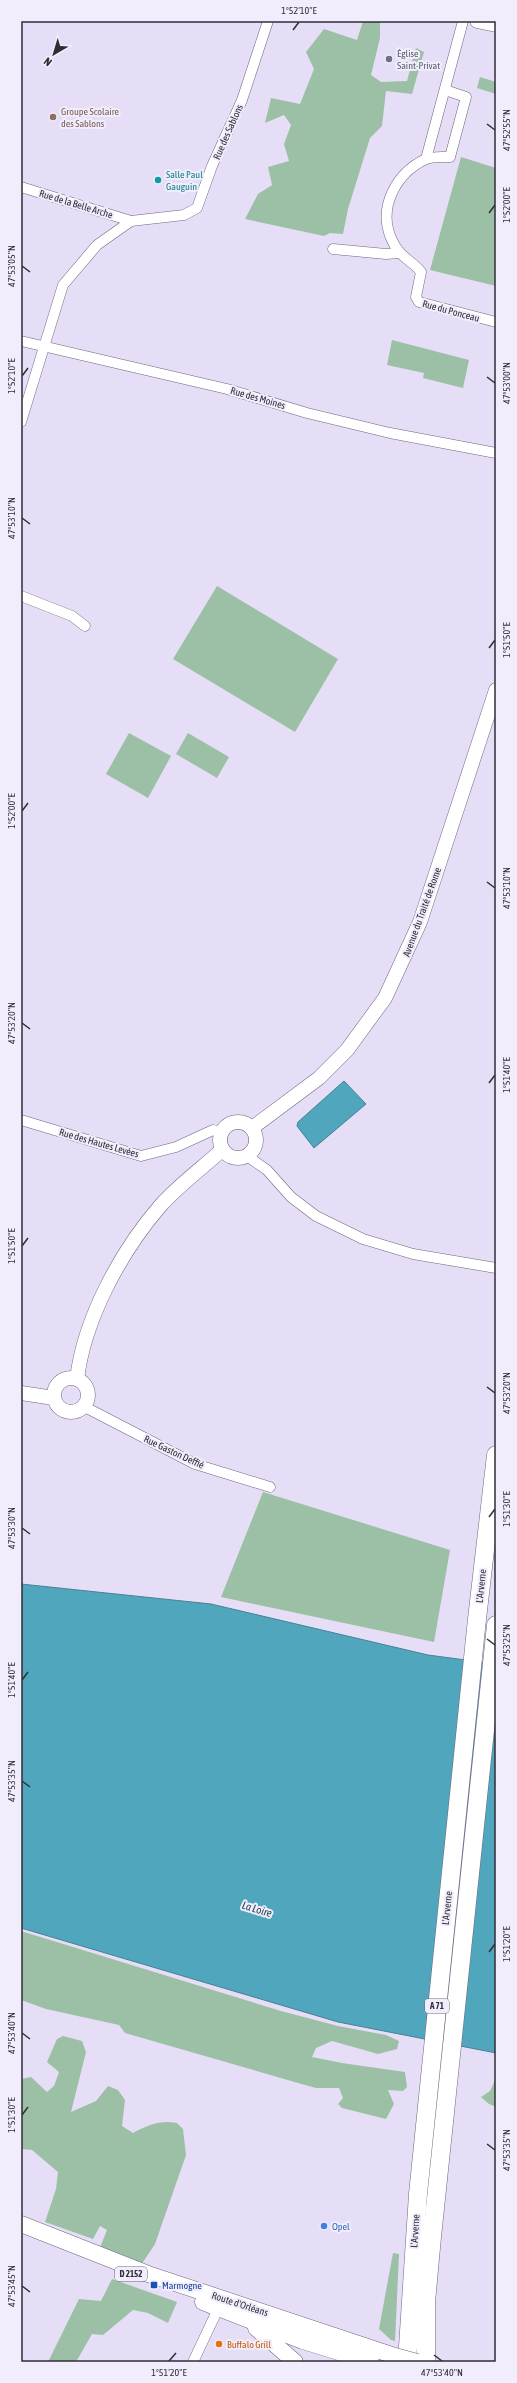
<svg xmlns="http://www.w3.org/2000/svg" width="517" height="2383" viewBox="0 0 517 2383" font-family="'Asap Condensed',sans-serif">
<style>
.green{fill:#9cc0a5}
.water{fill:#50a6bc;stroke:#478294}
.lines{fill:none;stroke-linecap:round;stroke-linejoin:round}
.street-casing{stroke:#6e667c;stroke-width:11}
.secondary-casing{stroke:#6e667c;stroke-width:15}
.primary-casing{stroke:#6e667c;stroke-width:17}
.highway-casing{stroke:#6e667c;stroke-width:19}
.street{stroke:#fff;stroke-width:10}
.secondary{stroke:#fff;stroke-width:14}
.primary{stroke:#fff;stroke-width:16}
.highway{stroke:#fff;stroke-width:18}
.primary-bridge-casing{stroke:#6e667c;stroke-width:17;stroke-linecap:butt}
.primary-bridge{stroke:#fff;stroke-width:16}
.ticks{fill:none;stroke:#312d37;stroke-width:1.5}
.worship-dot{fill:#6b7280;stroke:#f2edfc;stroke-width:1.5}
.education-dot{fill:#8d6e63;stroke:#f2edfc;stroke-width:1.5}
.culture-dot{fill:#0f9aa8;stroke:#f2edfc;stroke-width:1.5}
.shop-dot{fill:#3f7fe0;stroke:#f2edfc;stroke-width:1.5}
.transit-dot{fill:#1a4fb4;stroke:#f2edfc;stroke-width:1.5}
.food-dot{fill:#e8710a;stroke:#f2edfc;stroke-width:1.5}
.labels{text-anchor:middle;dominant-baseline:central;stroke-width:4;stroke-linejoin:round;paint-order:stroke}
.shield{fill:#f2edfc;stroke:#6b6772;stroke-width:1}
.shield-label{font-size:9px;font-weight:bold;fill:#312d37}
.worship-label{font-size:10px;fill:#5b616d;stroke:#f2edfc;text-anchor:start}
.education-label{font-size:10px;fill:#785e54;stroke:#f2edfc;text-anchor:start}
.street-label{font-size:10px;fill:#312d37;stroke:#f2edfc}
.culture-label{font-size:10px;fill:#0d838f;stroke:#f2edfc;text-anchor:start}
.shop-label{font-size:10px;fill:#366cbe;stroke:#f2edfc;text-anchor:start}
.transit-label{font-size:10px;fill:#164399;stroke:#f2edfc;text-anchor:start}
.food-label{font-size:10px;fill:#c56008;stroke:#f2edfc;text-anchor:start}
.water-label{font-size:11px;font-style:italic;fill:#183f49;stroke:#f2edfc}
.neatline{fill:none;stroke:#312d37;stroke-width:1.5}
.ticks-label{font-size:10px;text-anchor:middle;fill:#312d37}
</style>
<rect width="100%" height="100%" fill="#e6def6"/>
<g class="green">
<polygon points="363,21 380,21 380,38 371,75 381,82 407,81 416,48 424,52 412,94 386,91 382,126 370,138 348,209 343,234 330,233 324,236 245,219 258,194 272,185 268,167 289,161 284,144 291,125 284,115 265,123 271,98 300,104 314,69 306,52 324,29 357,40"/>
<polygon points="480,77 496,82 496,94 477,88"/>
<polygon points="461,157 496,168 496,286 430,270"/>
<polygon points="392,340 469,360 463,388 423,378 424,373 387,365"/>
<polygon points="217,586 338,659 295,732 173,659"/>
<polygon points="129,733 171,756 148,798 106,774"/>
<polygon points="188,733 229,757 217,778 176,754"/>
<polygon points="263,1492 450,1550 434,1642 221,1597"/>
<polygon points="21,1931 281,2011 338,2026 386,2035 399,2041 397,2049 378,2054 332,2041 316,2048 312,2057 342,2063 405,2072 407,2087 403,2091 388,2090 394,2104 386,2119 342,2108 338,2104 343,2098 339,2088 316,2088 305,2085 125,2033 119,2025 46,2009 21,2000"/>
<path d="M63 2036 82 2041 86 2052 71 2112 96 2101 108 2086 118 2090 125 2100 122 2126 133 2133C148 2125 160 2120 177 2123L183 2129 186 2155 155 2244 141 2265 99 2250 107 2230 100 2226 93 2239 45 2222 56 2189 58 2172 32 2150 21 2149V2079L31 2077 47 2092 54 2086 59 2072 47 2062 57 2039Z"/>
<polygon points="496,2078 496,2107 489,2104 481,2097 490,2091"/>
<polygon points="393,2253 399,2254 395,2341 391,2340 379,2329"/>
<polygon points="112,2279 177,2302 168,2323 148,2313 133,2310 103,2335 92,2334 76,2362 48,2362 79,2299 101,2301"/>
</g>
<g class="water">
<polygon points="344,1081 366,1104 314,1148 297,1126 298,1122"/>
<polygon points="21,1584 211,1604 428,1655 496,1664 496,2053 338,2022 21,1928"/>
</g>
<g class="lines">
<defs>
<g id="street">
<path d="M445 90 466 97 450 157C442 157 433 156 426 159 396 173 378 207 391 238 399 258 412 260 421 272L416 297 419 302 496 322"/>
<polyline points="426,159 463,21"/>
<polyline points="21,187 131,221"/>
<polyline points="333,249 386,254 399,253"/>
<polyline points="21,341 227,389 307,413 390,433 496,453"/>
<polyline points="21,422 63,285 97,245 131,221 184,215 197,208 212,166 242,100 268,21"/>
<polyline points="21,596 72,616 85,626"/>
<polyline points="21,1120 141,1156 176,1147 213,1130 222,1132"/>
<polyline points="247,1156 267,1170 291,1197 316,1216 363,1239 413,1254 496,1268"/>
<polyline points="83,1406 195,1464 270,1487"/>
<polyline points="193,2362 218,2309"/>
</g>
<g id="secondary">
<polyline points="477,21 496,25"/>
<circle cx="238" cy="1140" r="18"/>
<polyline points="252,1128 319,1078 347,1050 385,998 420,922 496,690"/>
<circle cx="71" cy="1395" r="17"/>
<path d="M77 1379C84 1319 121 1251 161 1205 179 1185 202 1168 222 1150"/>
<polyline points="21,1393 54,1398"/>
</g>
<g id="primary">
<polyline points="21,2224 148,2274 395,2356"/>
<polyline points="203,2302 303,2341 371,2362"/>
<polyline points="256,2328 295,2362"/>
</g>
<g id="highway">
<polyline points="407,2362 418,2194 477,1619 496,1455"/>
<polyline points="426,2362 426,2302 432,2237 496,1625"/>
</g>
</defs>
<use href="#street" class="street-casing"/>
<use href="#secondary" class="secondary-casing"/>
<use href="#primary" class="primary-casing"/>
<use href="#highway" class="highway-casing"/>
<use href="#street" class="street"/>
<use href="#secondary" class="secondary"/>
<use href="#primary" class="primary"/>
<use href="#highway" class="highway"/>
<defs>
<polyline id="primary-bridge" points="395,2356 417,2362"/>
</defs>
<use href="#primary-bridge" class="primary-bridge-casing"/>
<use href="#primary-bridge" class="primary-bridge"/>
</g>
<path class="ticks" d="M293 30 299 22M487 124 495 130M489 213 495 205M22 266 30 272M22 376 28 368M487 377 495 383M22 518 30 524M489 648 495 640M22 811 28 803M487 882 495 888M22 1023 30 1029M489 1083 495 1075M22 1246 28 1238M487 1387 495 1393M489 1517 495 1509M22 1528 30 1534M487 1639 495 1645M22 1680 28 1672M22 1781 30 1787M489 1952 495 1944M22 2033 30 2039M22 2115 28 2107M487 2144 495 2150M22 2286 30 2292M434 2355 442 2361M169 2361 176 2353"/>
<circle class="worship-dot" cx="389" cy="59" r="4"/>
<circle class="education-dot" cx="53" cy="117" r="4"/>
<circle class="culture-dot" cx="158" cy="180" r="4"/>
<circle class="shop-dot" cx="324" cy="2226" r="4"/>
<rect class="transit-dot" x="150" y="2281" width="8" height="8" rx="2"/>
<circle class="food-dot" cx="219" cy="2344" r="4"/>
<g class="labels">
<g class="shield">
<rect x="425" y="1999" width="24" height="14" rx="3"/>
<rect x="115" y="2267" width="32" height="14" rx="3"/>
</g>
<g class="shield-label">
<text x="437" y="2006">A 71</text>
<text x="131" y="2274">D 2152</text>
</g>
<g class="worship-label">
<text x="397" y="53">Église<tspan x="397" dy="12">Saint-Privat</tspan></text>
</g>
<g class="education-label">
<text x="61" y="111">Groupe Scolaire<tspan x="61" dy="12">des Sablons</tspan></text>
</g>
<g class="street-label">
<text transform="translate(228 132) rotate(-66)">Rue des Sablons</text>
<text transform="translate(76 204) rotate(17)">Rue de la Belle Arche</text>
<text transform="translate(451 311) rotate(15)">Rue du Ponceau</text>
<text transform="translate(258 398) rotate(16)">Rue des Moines</text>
<text transform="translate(422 912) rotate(-70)">Avenue du Traité de Rome</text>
<text transform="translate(99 1143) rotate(16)">Rue des Hautes Levées</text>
<text transform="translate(174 1452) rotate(25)">Rue Gaston Deffié</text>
<text transform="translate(481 1586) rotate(-84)">L'Arverne</text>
<text transform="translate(447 1908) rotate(-84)">L'Arverne</text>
<text transform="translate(415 2231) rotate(-86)">L'Arverne</text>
<text transform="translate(240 2304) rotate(18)">Route d'Orléans</text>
</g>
<g class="culture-label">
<text x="166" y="174">Salle Paul<tspan x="166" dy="12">Gauguin</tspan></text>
</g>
<g class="shop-label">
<text x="332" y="2226">Opel</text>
</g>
<g class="transit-label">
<text x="162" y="2285">Marmogne</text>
</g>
<g class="food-label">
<text x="227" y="2344">Buffalo Grill</text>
</g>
<g class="water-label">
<text transform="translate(257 1909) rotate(17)">La Loire</text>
</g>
</g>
<rect width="517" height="2383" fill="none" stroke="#f2edfc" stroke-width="44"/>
<g transform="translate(54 54) rotate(218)" stroke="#f2edfc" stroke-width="3" paint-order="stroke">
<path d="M0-3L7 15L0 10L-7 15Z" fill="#312d37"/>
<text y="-6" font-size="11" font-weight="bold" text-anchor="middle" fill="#312d37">N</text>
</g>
<rect x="22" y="22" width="473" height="2339" class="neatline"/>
<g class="ticks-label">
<text x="299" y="14">1°52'10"E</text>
<text transform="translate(506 130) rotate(-90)" y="4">47°52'55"N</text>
<text transform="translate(506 205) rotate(-90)" y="4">1°52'00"E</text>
<text transform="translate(11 266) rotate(-90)" y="4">47°53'05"N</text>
<text transform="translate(11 376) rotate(-90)" y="4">1°52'10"E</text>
<text transform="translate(506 383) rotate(-90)" y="4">47°53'00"N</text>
<text transform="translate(11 518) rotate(-90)" y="4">47°53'10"N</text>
<text transform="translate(506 640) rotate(-90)" y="4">1°51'50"E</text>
<text transform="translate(11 811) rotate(-90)" y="4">1°52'00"E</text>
<text transform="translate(506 888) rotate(-90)" y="4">47°53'10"N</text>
<text transform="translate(11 1023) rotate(-90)" y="4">47°53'20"N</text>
<text transform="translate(506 1075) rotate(-90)" y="4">1°51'40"E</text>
<text transform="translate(11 1246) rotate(-90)" y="4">1°51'50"E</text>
<text transform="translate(506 1393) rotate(-90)" y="4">47°53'20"N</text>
<text transform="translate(506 1509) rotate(-90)" y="4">1°51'30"E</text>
<text transform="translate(11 1528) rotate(-90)" y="4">47°53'30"N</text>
<text transform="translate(506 1645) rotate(-90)" y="4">47°53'25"N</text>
<text transform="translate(11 1680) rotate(-90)" y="4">1°51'40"E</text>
<text transform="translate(11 1781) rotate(-90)" y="4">47°53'35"N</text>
<text transform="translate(506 1944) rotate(-90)" y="4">1°51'20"E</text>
<text transform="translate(11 2033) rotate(-90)" y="4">47°53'40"N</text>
<text transform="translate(11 2115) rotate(-90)" y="4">1°51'30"E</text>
<text transform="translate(506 2150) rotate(-90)" y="4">47°53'35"N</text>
<text transform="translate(11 2286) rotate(-90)" y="4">47°53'45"N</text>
<text x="169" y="2376">1°51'20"E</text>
<text x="442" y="2376">47°53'40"N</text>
</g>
</svg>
